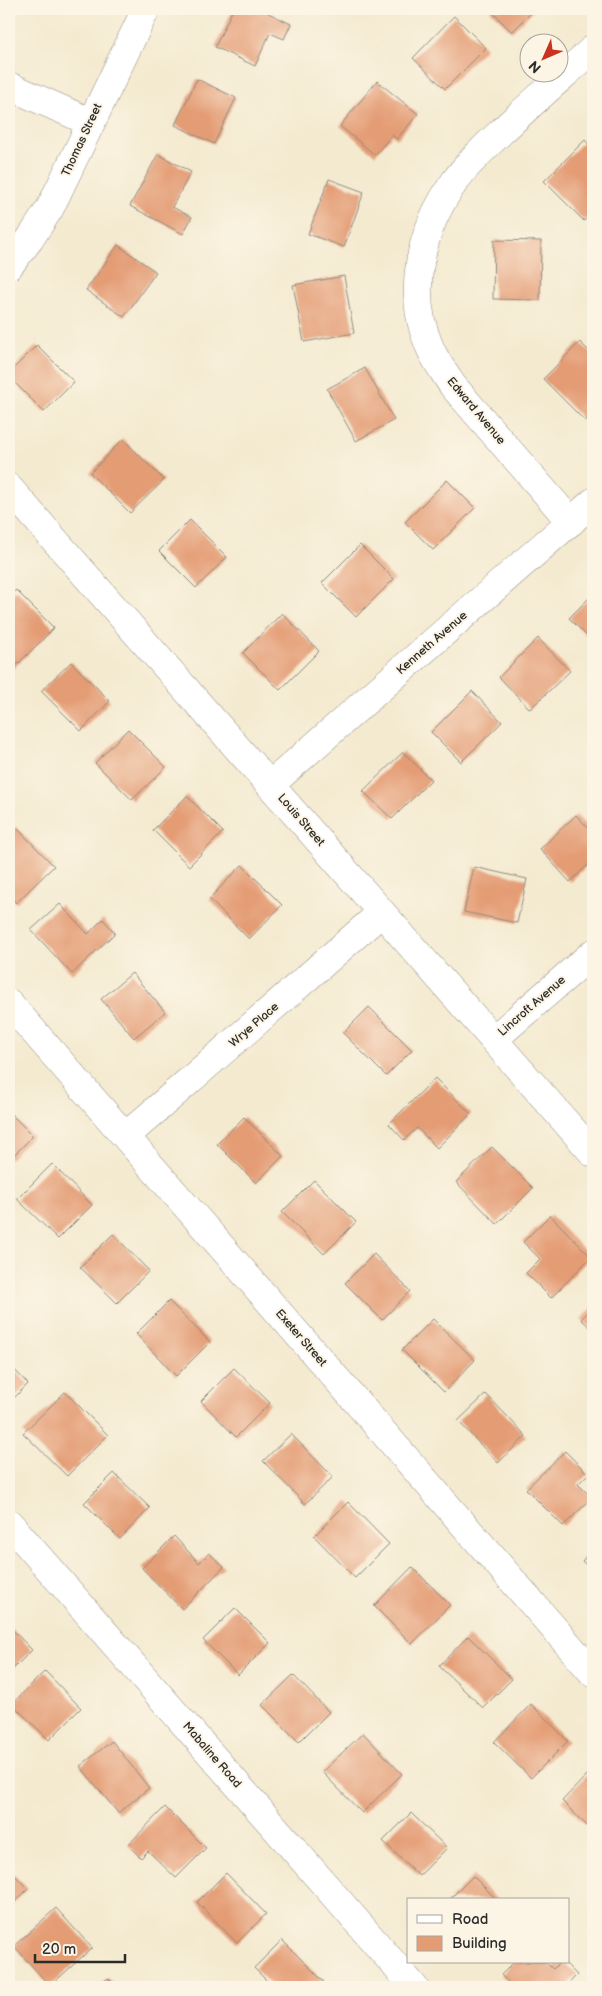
<svg xmlns="http://www.w3.org/2000/svg" width="602" height="1996" viewBox="0 0 602 1996" font-family="'Balsamiq Sans',sans-serif">
<style>
.building{fill:#e49c74}
.lines{fill:none;stroke-linecap:round;stroke-linejoin:round}
.minor-casing{stroke:#908a7e;stroke-width:29}
.minor{stroke:#fff;stroke-width:28}
.labels{text-anchor:middle;dominant-baseline:central;stroke-width:4;stroke-linejoin:round;paint-order:stroke}
.street-label{font-size:12px;fill:#2b2b2b;stroke:#fcf5e5}
</style>
<rect width="100%" height="100%" fill="#fcf5e5"/>
<filter id="ink" filterUnits="userSpaceOnUse"><feTurbulence type="fractalNoise" baseFrequency=".02" numOctaves="2"/><feDisplacementMap in="SourceGraphic" scale="10" xChannelSelector="R" yChannelSelector="G"/><feConvolveMatrix kernelMatrix="1 2 1 2 8 2 1 2 1" color-interpolation-filters="sRGB"/></filter>
<filter id="wash" filterUnits="userSpaceOnUse"><feTurbulence type="fractalNoise" baseFrequency=".0096" numOctaves="4" result="noise"/><feDisplacementMap in="SourceGraphic" scale="20" xChannelSelector="R" yChannelSelector="G"/><feGaussianBlur stdDeviation="1.12" result="paint"/><feColorMatrix in="noise" values="0 0 0 0 0 0 0 0 0 0 0 0 0 0 0 0 0 1.4 0 .05"/><feComposite in="paint" operator="in"/></filter>
<g filter="url(#wash)">
<rect width="100%" height="100%" fill="#f4ead0"/>
<g id="blocks">
<g class="building">
<polygon points="233,9 260,9 291,24 284,39 270,33 255,66 215,47"/>
<polygon points="489,9 535,9 512,32"/>
<polygon points="454,16 486,48 445,89 413,58"/>
<polygon points="197,79 236,98 214,144 175,125"/>
<polygon points="377,81 418,114 397,139 392,135 375,155 340,126"/>
<polygon points="585,140 593,149 593,211 584,221 544,181"/>
<polygon points="158,154 191,172 172,207 192,217 183,234 130,206"/>
<polygon points="329,179 364,192 344,247 308,234"/>
<polygon points="494,240 541,241 540,300 493,299"/>
<polygon points="118,245 156,272 124,317 86,290"/>
<polygon points="344,276 354,333 304,342 293,285"/>
<polygon points="580,342 593,355 593,413 585,421 543,379"/>
<polygon points="37,345 74,382 44,412 9,377 9,373"/>
<polygon points="365,368 394,420 356,441 327,389"/>
<polygon points="123,439 164,480 130,513 90,473"/>
<polygon points="447,480 475,508 433,550 405,522"/>
<polygon points="190,520 227,557 196,588 159,551"/>
<polygon points="360,545 394,579 356,617 322,583"/>
<polygon points="16,590 54,628 13,669 9,664 9,597"/>
<polygon points="593,594 593,642 569,618"/>
<polygon points="282,613 319,651 280,690 243,653"/>
<polygon points="538,638 570,671 530,709 499,677"/>
<polygon points="71,662 110,701 81,731 41,691"/>
<polygon points="472,691 502,722 461,762 431,732"/>
<polygon points="128,729 166,767 132,800 95,763"/>
<polygon points="403,752 431,780 392,819 363,791"/>
<polygon points="187,796 223,832 189,866 153,830"/>
<polygon points="576,815 593,833 593,860 570,882 540,849"/>
<polygon points="16,827 54,866 16,903 9,895 9,835"/>
<polygon points="242,865 282,905 249,939 209,899"/>
<polygon points="474,867 527,879 517,923 464,912"/>
<polygon points="60,904 88,934 103,919 115,933 72,974 31,930"/>
<polygon points="132,973 165,1012 134,1038 101,999"/>
<polygon points="369,1007 412,1050 386,1076 343,1033"/>
<polygon points="435,1078 471,1114 437,1148 417,1128 404,1140 389,1124"/>
<polygon points="9,1112 33,1136 9,1160"/>
<polygon points="244,1117 283,1156 256,1183 217,1144"/>
<polygon points="492,1147 533,1188 497,1224 456,1182"/>
<polygon points="52,1164 92,1205 58,1239 17,1199"/>
<polygon points="314,1180 356,1222 324,1254 282,1212"/>
<polygon points="550,1215 591,1257 551,1298 526,1273 540,1259 523,1242"/>
<polygon points="113,1234 149,1271 117,1303 80,1267"/>
<polygon points="374,1254 410,1291 382,1320 345,1283"/>
<polygon points="169,1301 210,1342 176,1376 136,1334"/>
<polygon points="593,1307 593,1330 581,1319"/>
<polygon points="433,1319 475,1360 444,1392 402,1350"/>
<polygon points="9,1364 28,1384 9,1403"/>
<polygon points="234,1368 270,1403 236,1437 201,1401"/>
<polygon points="65,1392 108,1435 67,1476 23,1433"/>
<polygon points="486,1394 526,1436 498,1463 458,1421"/>
<polygon points="291,1434 333,1477 305,1504 263,1461"/>
<polygon points="565,1451 588,1474 578,1484 592,1498 563,1526 526,1489"/>
<polygon points="114,1473 150,1508 120,1539 84,1503"/>
<polygon points="348,1502 389,1544 355,1578 314,1536"/>
<polygon points="174,1536 199,1563 209,1553 224,1567 182,1609 142,1568"/>
<polygon points="593,1549 593,1571 582,1561"/>
<polygon points="412,1567 450,1605 412,1644 374,1606"/>
<polygon points="235,1608 270,1643 238,1675 203,1640"/>
<polygon points="9,1626 32,1650 9,1673"/>
<polygon points="468,1636 512,1679 483,1708 439,1666"/>
<polygon points="45,1671 81,1708 49,1740 12,1704"/>
<polygon points="293,1675 329,1712 299,1742 262,1705"/>
<polygon points="531,1704 568,1741 531,1778 494,1742"/>
<polygon points="363,1733 402,1774 362,1813 322,1772"/>
<polygon points="112,1741 149,1788 118,1813 80,1766"/>
<polygon points="588,1774 593,1780 593,1832 562,1801"/>
<polygon points="165,1807 206,1848 176,1878 148,1851 141,1858 128,1845"/>
<polygon points="411,1813 447,1848 419,1876 383,1841"/>
<polygon points="9,1869 28,1889 9,1908"/>
<polygon points="226,1873 266,1914 237,1943 197,1902"/>
<polygon points="473,1876 497,1900 449,1900"/>
<polygon points="56,1908 92,1948 50,1986 14,1946"/>
<polygon points="282,1940 324,1982 319,1987 273,1987 254,1968"/>
<polygon points="514,1962 545,1962 553,1969 560,1962 564,1962 577,1975 565,1987 513,1987 501,1975"/>
<polygon points="108,1978 117,1987 98,1987"/>
</g>
</g>
</g>
<g filter="url(#ink)">
<use href="#blocks" fill-opacity="0" stroke="#908a7e" stroke-width="1"/>
<g class="lines">
<defs>
<g id="minor">
<polyline points="9,86 90,122"/>
<polyline points="9,266 30,239 50,208 146,9"/>
<polyline points="9,488 593,1153"/>
<path d="M571 522 453 386C445 374 437 363 431 350 405 293 420 230 455 181 468 163 484 148 500 133 530 104 562 77 593 49"/>
<polyline points="270,785 593,502"/>
<polyline points="9,1003 593,1673"/>
<polyline points="494,1039 593,953"/>
<polyline points="126,1136 381,913"/>
<polyline points="9,1523 414,1987"/>
</g>
</defs>
<use href="#minor" class="minor-casing"/>
<use href="#minor" class="minor"/>
</g>
</g>
<g class="labels">
<g class="street-label">
<text transform="translate(82 140) rotate(-65)">Thomas Street</text>
<text transform="translate(476 411) rotate(50)">Edward Avenue</text>
<text transform="translate(432 643) rotate(-41)">Kenneth Avenue</text>
<text transform="translate(301 820) rotate(49)">Louis Street</text>
<text transform="translate(532 1006) rotate(-41)">Lincroft Avenue</text>
<text transform="translate(254 1025) rotate(-41)">Wrye Place</text>
<text transform="translate(301 1338) rotate(49)">Exeter Street</text>
<text transform="translate(212 1755) rotate(49)">Mabaline Road</text>
</g>
</g>
<rect width="602" height="1996" fill="none" stroke="#fcf5e5" stroke-width="30"/>
<rect x="407" y="1898" width="162" height="65" fill="#fcf5e5" stroke="#a8a49b"/>
<rect x="417" y="1915" width="25" height="8" fill="#ffffff" stroke="#a8a49b"/>
<text x="452" y="1924" font-size="15" fill="#2b2b2b">Road</text>
<rect x="417" y="1936" width="25" height="15" fill="#e49c74" stroke="#a8a49b"/>
<text x="452" y="1948" font-size="15" fill="#2b2b2b">Building</text>
<g transform="translate(544 58) rotate(225)"><circle r="24" fill="#fcf5e5" stroke="#a8a49b"/>
<path d="M0-4L9 19L0 12L-9 19Z" fill="#c8321e"/>
<text y="-8" font-size="14" font-weight="bold" text-anchor="middle" fill="#2b2b2b">N</text>
</g>
<path d="M35 1954v8h90v-8" fill="none" stroke="#2b2b2b" stroke-width="2.5"/>
<text x="42" y="1954" font-size="15" fill="#2b2b2b" stroke="#fcf5e5" stroke-width="4" paint-order="stroke">20 m</text>
</svg>
